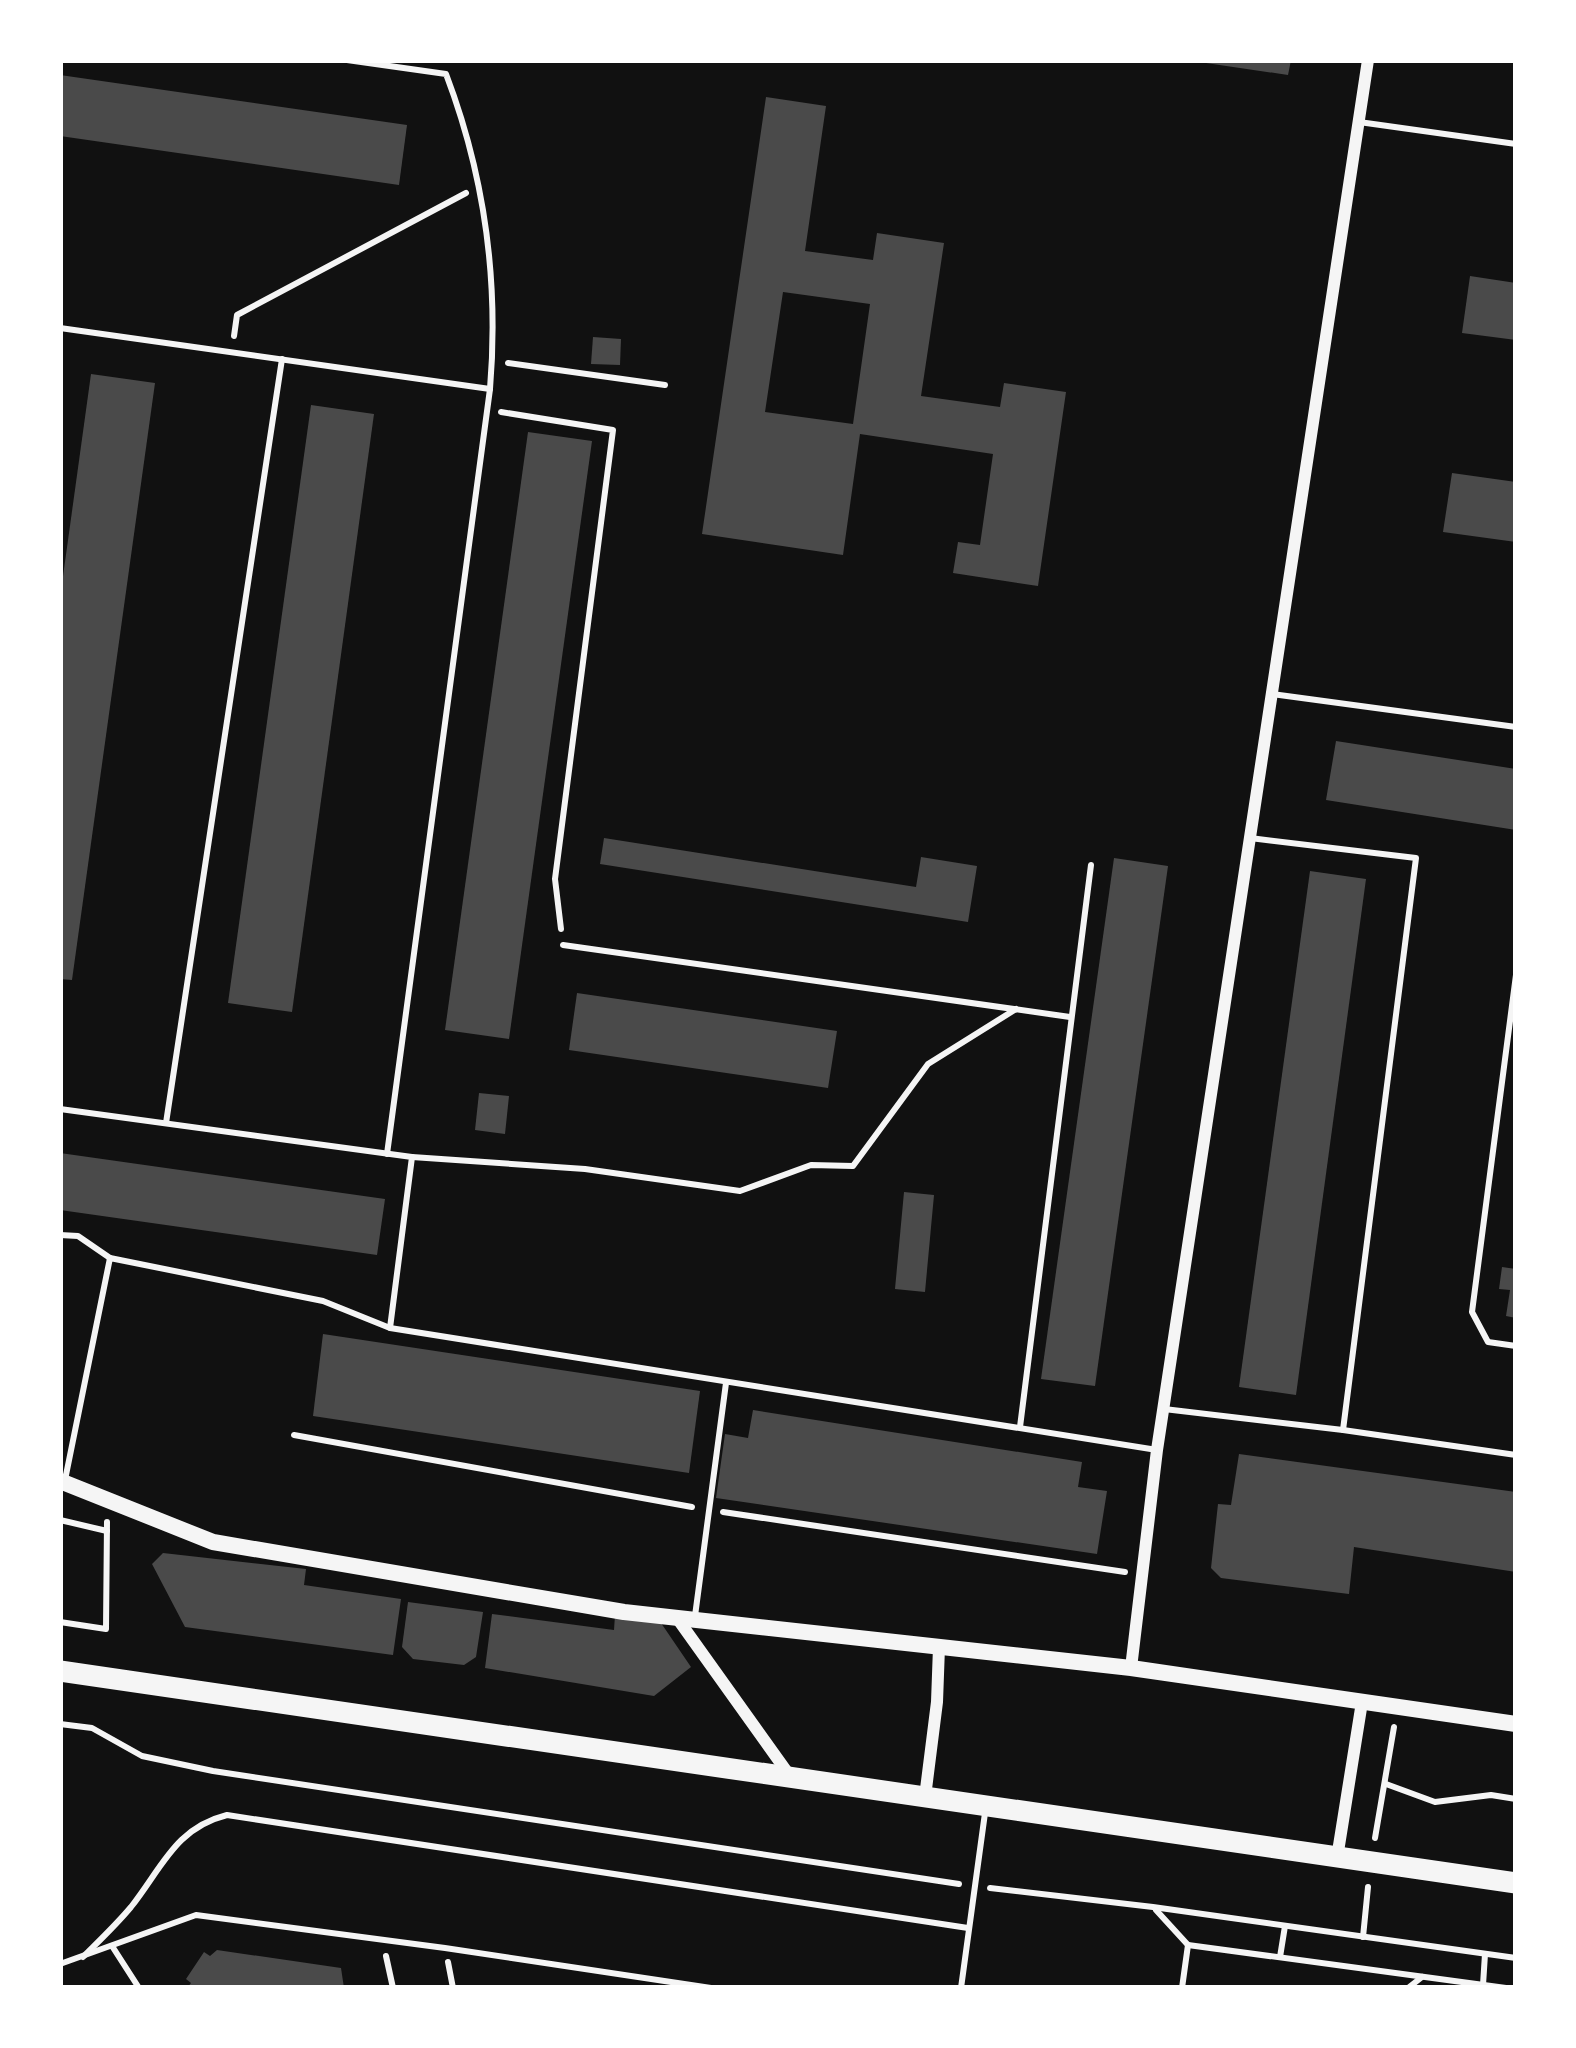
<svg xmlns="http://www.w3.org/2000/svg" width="1576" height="2048" viewBox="0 0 1576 2048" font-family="Lora,serif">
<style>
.building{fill:#4a4a4a;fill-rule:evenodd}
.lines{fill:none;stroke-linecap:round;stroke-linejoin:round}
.path{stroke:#f5f5f5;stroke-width:6}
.service{stroke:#f5f5f5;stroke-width:6}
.minor{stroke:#f5f5f5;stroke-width:12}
.tertiary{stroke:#f5f5f5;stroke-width:16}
.trunk{stroke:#f5f5f5;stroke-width:21}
</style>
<rect width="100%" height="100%" fill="#111"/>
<g class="building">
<polygon points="1206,60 1291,60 1288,75 1206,63"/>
<polygon points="60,75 407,125 399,185 60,136"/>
<path d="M766 97 826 106 805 251 873 260 877 233 944 243 921 396 1000 407 1004 383 1066 392 1038 586 953 573 958 542 980 545 993 454 860 434 843 555 702 534ZM783 292 870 304 853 424 765 412Z"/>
<polygon points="1470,276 1516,283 1516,340 1462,333"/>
<polygon points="593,337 621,339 620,365 591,364"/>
<polygon points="91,374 155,383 72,980 60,979 60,598"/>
<polygon points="311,405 374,414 292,1012 228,1003"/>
<polygon points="528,432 592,441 509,1039 445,1030"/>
<polygon points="1452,473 1516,482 1516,542 1443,532"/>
<polygon points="1336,741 1516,769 1516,830 1326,800"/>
<polygon points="604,838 916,887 921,857 977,866 968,922 600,864"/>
<polygon points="1114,858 1168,866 1095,1386 1041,1379"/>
<polygon points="1310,871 1366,879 1296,1395 1239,1387"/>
<polygon points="577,993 837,1031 828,1088 569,1050"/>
<polygon points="479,1093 509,1096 505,1134 475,1130"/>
<polygon points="60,1153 385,1199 377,1255 60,1210"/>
<polygon points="904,1192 934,1195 925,1292 895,1289"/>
<polygon points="1502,1267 1516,1269 1516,1318 1506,1316 1510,1290 1499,1289"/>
<polygon points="323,1334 700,1391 689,1473 313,1416"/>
<polygon points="753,1410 1082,1462 1078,1487 1107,1491 1097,1554 716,1498 725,1434 748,1438"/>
<polygon points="1239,1454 1516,1492 1516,1572 1354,1547 1349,1594 1221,1578 1211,1568 1218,1504 1231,1505"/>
<polygon points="163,1553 306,1569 304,1585 401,1599 393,1655 185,1627 152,1564"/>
<polygon points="408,1602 483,1612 476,1657 464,1665 413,1659 402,1647"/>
<polygon points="492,1614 614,1630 615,1615 659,1620 691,1667 654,1696 485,1668"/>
<polygon points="217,1950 341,1968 344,1988 187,1988 191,1983 186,1979 204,1952 210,1956"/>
</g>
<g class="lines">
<g class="path">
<polyline points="234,336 237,315 466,193"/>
<polyline points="508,363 665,385"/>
<polyline points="501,412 613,430 555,879 561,929"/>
<polyline points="294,1435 692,1507"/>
<polyline points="723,1512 1125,1572"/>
<polyline points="60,1520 107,1531"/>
<polyline points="60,1622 106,1629 107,1522"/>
<polyline points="60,1724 92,1728 142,1756 213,1771 959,1884"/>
<polyline points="1386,1784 1435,1802 1491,1795 1516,1799"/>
<polyline points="1375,1838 1394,1727"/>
<polyline points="990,1888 1153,1907 1516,1958"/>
<polyline points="1156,1910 1188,1945 1506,1988"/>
<polyline points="1363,1937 1368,1887"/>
<polyline points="386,1956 393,1988"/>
<polyline points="1280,1957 1285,1926"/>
<polyline points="448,1962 453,1988"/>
<polyline points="1483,1985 1485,1954"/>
<polyline points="1182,1988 1188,1945"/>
<polyline points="1408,1988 1422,1977"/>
</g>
<g class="service">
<path d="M347 60 446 74C484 174 499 281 490 389L387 1154"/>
<polyline points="1359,122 1516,144"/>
<polyline points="60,328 490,389"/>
<polyline points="1272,694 1516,727"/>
<polyline points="1250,838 1416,858 1343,1430"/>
<polyline points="563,945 1070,1017"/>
<polyline points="1516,975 1472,1312 1488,1342 1516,1346"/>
<polyline points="60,1109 412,1157 390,1328"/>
<polyline points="166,1123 282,359"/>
<polyline points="412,1157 585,1169 740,1191 811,1165 853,1166 928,1064 1016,1009"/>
<polyline points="60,1235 78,1236 110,1258"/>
<polyline points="1164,1409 1343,1430 1516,1455"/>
<polyline points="1020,1427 1091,865"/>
<polyline points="65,1480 110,1258 323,1301 390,1328 1157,1450"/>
<polyline points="695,1616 726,1383"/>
<polyline points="112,1946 139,1988"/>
<path d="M83 1957C99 1941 116 1925 131 1907 162 1868 175 1828 227 1815L968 1928"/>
<polyline points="60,1964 196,1915 445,1948 711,1988"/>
<polyline points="961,1988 985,1813"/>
</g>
<g class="minor">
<polyline points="677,1618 792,1779"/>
<polyline points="1131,1668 1157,1450 1368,60"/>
<polyline points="925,1797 937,1702 939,1647"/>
<polyline points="1337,1858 1362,1702"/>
</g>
<polyline class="tertiary" points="60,1481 213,1542 624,1612 1131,1668 1516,1724"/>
<polyline class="trunk" points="60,1671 1516,1883"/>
</g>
<rect width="1576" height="2048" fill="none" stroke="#ffffff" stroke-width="126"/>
</svg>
